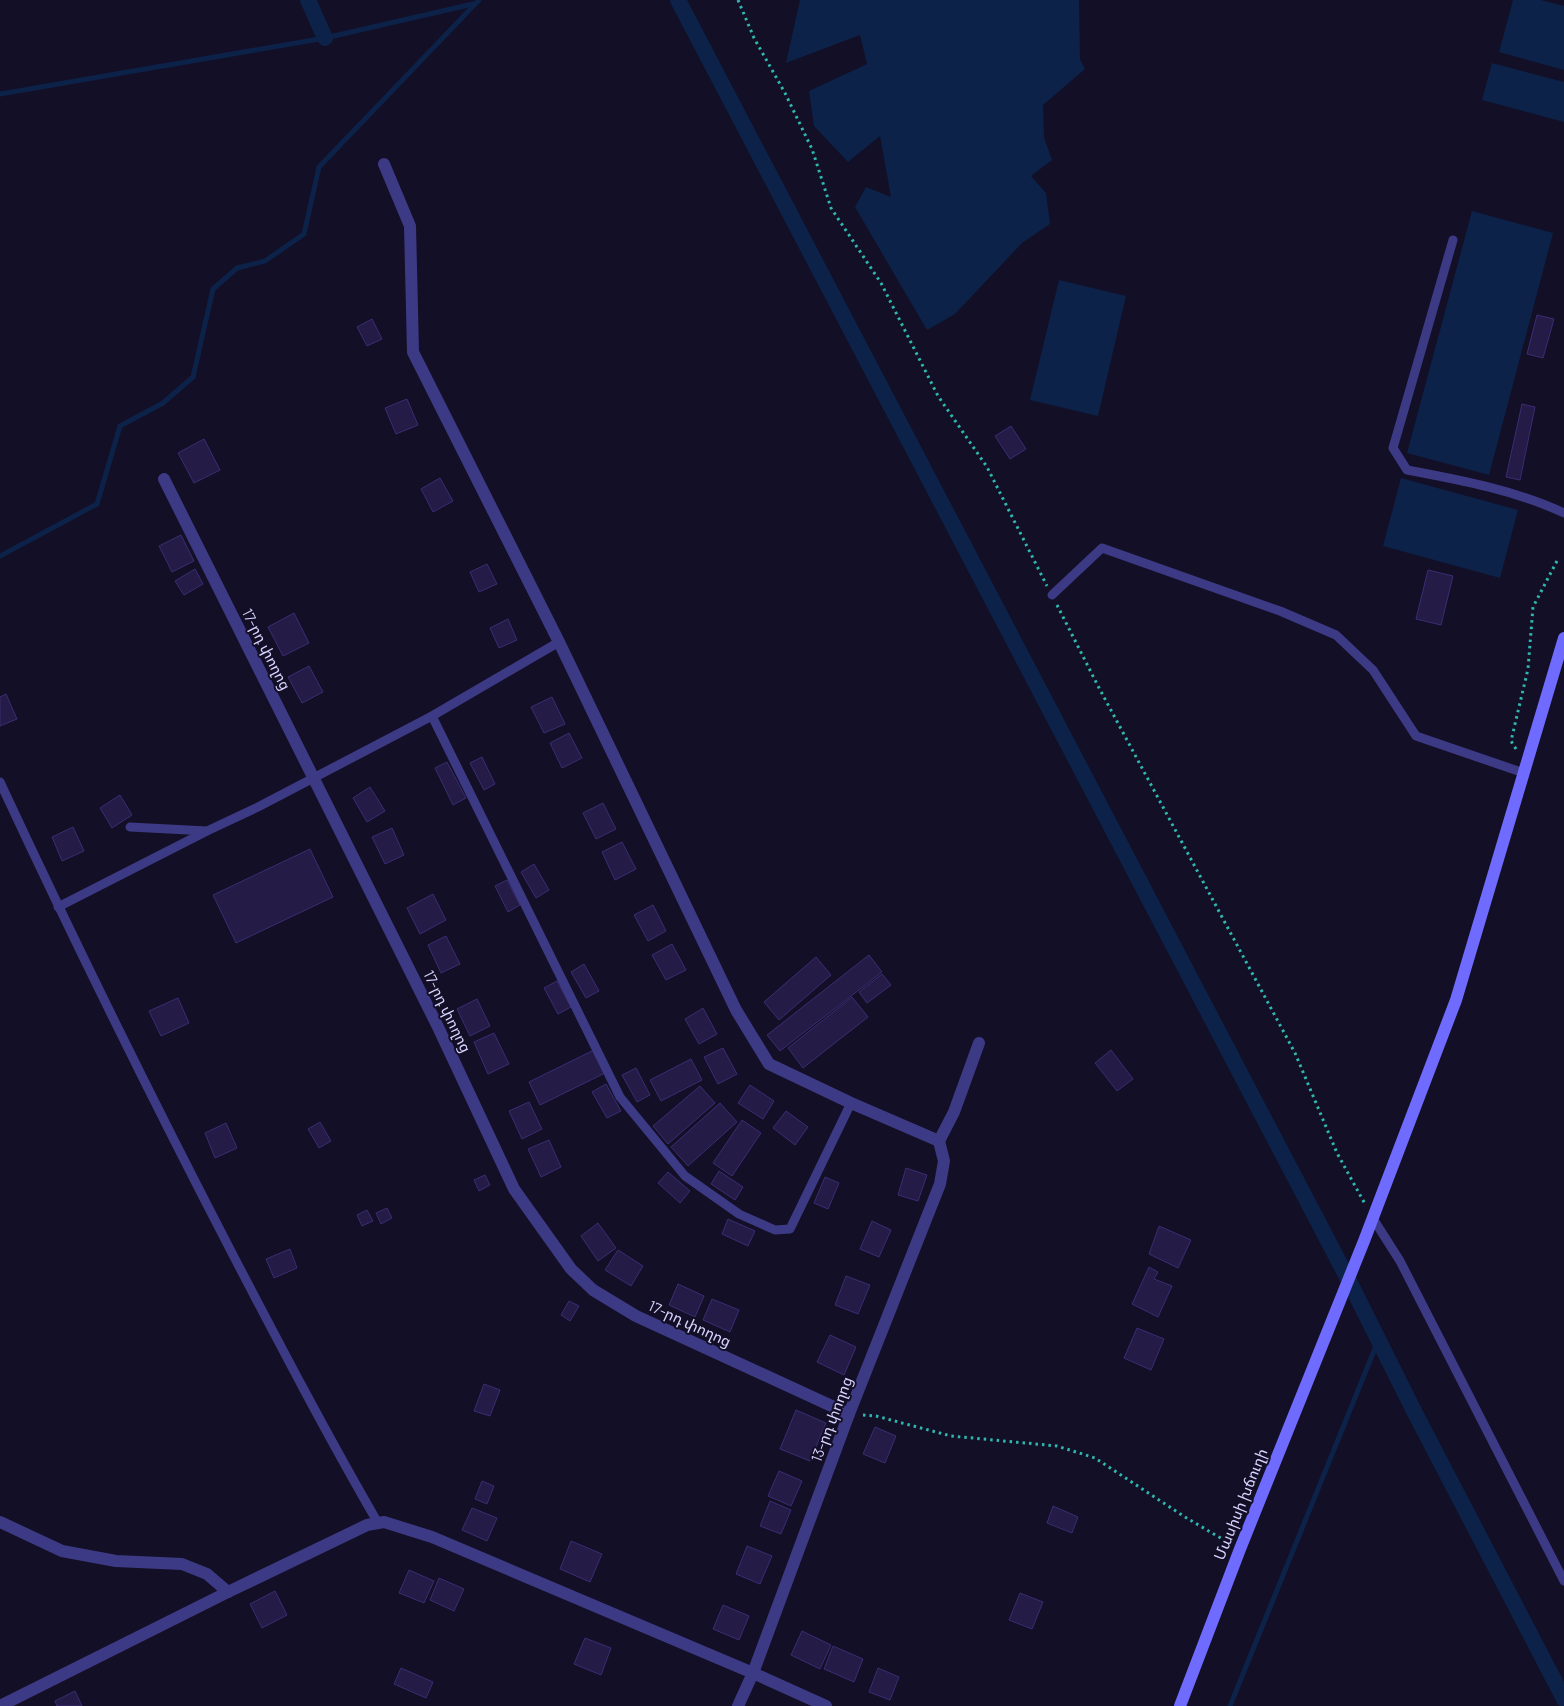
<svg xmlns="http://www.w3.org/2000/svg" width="1564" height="1706" viewBox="0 0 1564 1706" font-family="Barlow,'Noto Sans Armenian',sans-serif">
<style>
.water{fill:#0c2248}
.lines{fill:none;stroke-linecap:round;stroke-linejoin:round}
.stream{stroke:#0c2248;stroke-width:5}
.canal{stroke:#0c2248;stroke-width:16}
.building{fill:#241b47;stroke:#3b2d73}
.path{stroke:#2fb8b0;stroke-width:3;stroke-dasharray:2.5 4;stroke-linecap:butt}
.lane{stroke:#3d3a85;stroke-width:9}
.street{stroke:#3d3a85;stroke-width:12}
.secondary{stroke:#6f6bff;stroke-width:12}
.labels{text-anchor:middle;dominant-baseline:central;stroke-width:4;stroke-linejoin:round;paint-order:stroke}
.street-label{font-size:15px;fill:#d9d4ff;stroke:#130f26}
</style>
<rect width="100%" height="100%" fill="#130f26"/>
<g class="water">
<polygon points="800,0 1079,0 1080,59 1085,69 1043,105 1044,137 1052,160 1031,176 1046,193 1050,224 1022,243 955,314 927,330 855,207 866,187 891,197 880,136 848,162 814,126 809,91 867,64 860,35 786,63"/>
<polygon points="1513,0 1541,0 1564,6 1564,70 1499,52"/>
<polygon points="1492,63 1564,82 1564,122 1482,100"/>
<polygon points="1472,211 1553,233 1489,475 1407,453"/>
<polygon points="1059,280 1126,296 1098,416 1030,400"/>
<polygon points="1401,478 1518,510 1500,578 1383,546"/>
</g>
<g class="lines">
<g class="stream">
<polyline points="0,94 325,38 473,4"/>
<polyline points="0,556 97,504 120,426 163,403 193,377 213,289 237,268 265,261 304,234 319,167 479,0"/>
<polyline points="1230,1706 1378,1341"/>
</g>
<g class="canal">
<polyline points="308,0 325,38"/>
<polyline points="678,0 1348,1279 1415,1413 1564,1699"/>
</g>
</g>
<g class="building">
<polygon points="1537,315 1554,319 1543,358 1527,354"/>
<polygon points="372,319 382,339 367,346 357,327"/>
<polygon points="407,399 418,425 396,434 385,408"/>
<polygon points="1522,404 1535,407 1520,480 1506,477"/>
<polygon points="1011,426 1026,449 1010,459 995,436"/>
<polygon points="204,439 220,470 194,483 178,453"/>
<polygon points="440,478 453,501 433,512 421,489"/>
<polygon points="181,535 194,561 172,572 159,546"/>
<polygon points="487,564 497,584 479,592 470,572"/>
<polygon points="195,569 203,584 184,595 175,581"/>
<polygon points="1428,570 1453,576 1441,625 1416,619"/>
<polygon points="294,613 309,643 283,656 268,627"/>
<polygon points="508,619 517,640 499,648 490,628"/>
<polygon points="309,666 323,692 302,703 288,677"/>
<polygon points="6,694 17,719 0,726 0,697"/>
<polygon points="552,697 565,724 544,733 531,707"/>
<polygon points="569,733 582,758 562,768 550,743"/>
<polygon points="482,757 495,784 484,790 470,763"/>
<polygon points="447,762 466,798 453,805 435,768"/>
<polygon points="370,787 385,811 367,822 353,798"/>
<polygon points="120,795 132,815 112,828 100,808"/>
<polygon points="603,803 616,829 596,839 583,813"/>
<polygon points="73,827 84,851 62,861 52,837"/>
<polygon points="392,828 404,855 385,864 372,837"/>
<polygon points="622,842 636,869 615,880 602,852"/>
<polygon points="310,849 333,897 236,943 213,895"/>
<polygon points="534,864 549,890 536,898 521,872"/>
<polygon points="507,880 520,905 508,912 495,886"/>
<polygon points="433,894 446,920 420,934 407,908"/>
<polygon points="653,905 666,931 648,941 634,915"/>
<polygon points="446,936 460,964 441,973 428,945"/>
<polygon points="672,944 686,970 666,980 652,955"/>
<polygon points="869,955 882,972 780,1051 767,1035"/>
<polygon points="816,957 831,975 779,1020 764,1002"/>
<polygon points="584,964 599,991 586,998 571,972"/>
<polygon points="882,974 891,985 867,1003 859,992"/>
<polygon points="557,981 571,1007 558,1014 544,988"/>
<polygon points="852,997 868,1017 803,1068 788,1048"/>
<polygon points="178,998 189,1023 161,1036 149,1011"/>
<polygon points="477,999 490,1026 470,1036 457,1009"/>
<polygon points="703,1008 717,1034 699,1044 685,1019"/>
<polygon points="494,1033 509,1064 488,1074 474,1042"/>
<polygon points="723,1048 737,1074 718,1084 704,1057"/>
<polygon points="594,1050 605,1073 540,1105 529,1082"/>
<polygon points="1111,1050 1133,1079 1117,1091 1095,1063"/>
<polygon points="691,1059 702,1080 661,1101 650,1080"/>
<polygon points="636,1068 650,1095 637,1102 622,1075"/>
<polygon points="606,1084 621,1111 607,1118 592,1092"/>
<polygon points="750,1085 774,1101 763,1119 738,1103"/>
<polygon points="700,1086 715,1103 668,1144 653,1126"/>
<polygon points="529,1102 542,1129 522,1139 509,1111"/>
<polygon points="720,1103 737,1122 688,1166 671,1147"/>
<polygon points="786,1111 808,1127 795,1145 773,1128"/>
<polygon points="742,1120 761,1133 732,1176 713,1163"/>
<polygon points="320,1122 331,1141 319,1148 308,1129"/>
<polygon points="226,1123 237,1148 215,1158 205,1133"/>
<polygon points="549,1140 561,1167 541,1177 528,1149"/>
<polygon points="906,1168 927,1175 918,1201 898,1195"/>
<polygon points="719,1171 743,1187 735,1200 711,1184"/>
<polygon points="668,1172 690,1191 680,1203 658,1183"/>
<polygon points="485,1175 490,1185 479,1191 474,1180"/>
<polygon points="825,1177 839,1183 828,1209 814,1203"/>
<polygon points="387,1208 392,1218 381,1224 376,1213"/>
<polygon points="367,1210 373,1221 362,1226 357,1215"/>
<polygon points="728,1219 755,1231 748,1246 722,1234"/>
<polygon points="872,1221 891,1230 879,1257 860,1249"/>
<polygon points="598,1223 616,1248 598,1261 581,1236"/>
<polygon points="1159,1226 1191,1240 1178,1268 1149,1254"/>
<polygon points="290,1249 297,1268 274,1278 266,1259"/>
<polygon points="618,1250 643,1266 631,1286 605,1270"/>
<polygon points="1149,1267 1158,1272 1154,1279 1172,1286 1158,1317 1132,1304"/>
<polygon points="846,1276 870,1285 858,1314 835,1305"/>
<polygon points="678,1284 704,1296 695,1317 669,1305"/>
<polygon points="712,1299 739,1310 730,1332 703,1320"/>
<polygon points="569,1301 579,1306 570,1321 561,1315"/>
<polygon points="1137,1328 1164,1339 1151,1370 1124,1358"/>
<polygon points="830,1335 856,1347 844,1375 817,1362"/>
<polygon points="484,1384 500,1390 490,1416 474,1411"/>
<polygon points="796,1410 826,1423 810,1461 780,1449"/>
<polygon points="875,1427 896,1436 885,1463 863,1454"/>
<polygon points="779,1471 802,1481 791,1506 768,1496"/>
<polygon points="482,1481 494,1486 487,1504 475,1499"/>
<polygon points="770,1501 791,1510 781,1534 760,1526"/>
<polygon points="1053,1506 1078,1517 1072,1533 1047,1523"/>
<polygon points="472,1508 497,1518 487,1541 462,1530"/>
<polygon points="571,1541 602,1554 590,1582 560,1569"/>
<polygon points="747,1546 772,1556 760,1584 736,1574"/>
<polygon points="409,1570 434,1581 424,1603 399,1593"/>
<polygon points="439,1578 464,1589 454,1611 430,1600"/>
<polygon points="275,1591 287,1615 262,1628 250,1604"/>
<polygon points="1020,1593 1043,1602 1032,1629 1009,1620"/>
<polygon points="723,1605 749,1616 739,1640 713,1629"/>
<polygon points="802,1631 831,1645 820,1669 791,1655"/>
<polygon points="585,1638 611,1648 601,1675 574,1664"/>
<polygon points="833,1646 863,1659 854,1682 824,1669"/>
<polygon points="401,1668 433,1682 426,1698 394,1684"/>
<polygon points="878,1668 899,1677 890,1700 869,1692"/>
<polygon points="75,1691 82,1706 57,1706 55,1701"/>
</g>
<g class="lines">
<g class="path">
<polyline points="738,0 754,38 785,93 812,149 831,208 881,283 938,396 987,467 1047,586"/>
<polyline points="1057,605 1098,686 1295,1053 1337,1153 1365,1204"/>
<polyline points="1516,749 1511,741 1528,669 1533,607 1558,559"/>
<polyline points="863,1415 876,1416 951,1436 1057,1446 1095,1458 1185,1517 1229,1543"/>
</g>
<g class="lane">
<path d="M1453 240 1393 448 1407 470C1460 480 1515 490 1564 513"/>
<polyline points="1052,595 1102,548 1280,611 1336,635 1373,670 1416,736 1524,773"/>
<polyline points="432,716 620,1097 685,1176 739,1214 775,1230 790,1229 851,1103"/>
<path d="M0 782C74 941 152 1099 233 1255 280 1345 327 1435 378 1523"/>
<polyline points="130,827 207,831 258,807 432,716 559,642"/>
<polyline points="58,907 207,831"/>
<polyline points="1372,1217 1400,1261 1564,1581"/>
</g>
<g class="street">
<polyline points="384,164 410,226 413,352 559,642 736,1010 769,1064 851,1103 939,1141"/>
<polyline points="164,479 438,1027 514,1189 571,1269 593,1290 636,1316 849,1414"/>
<polyline points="939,1141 954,1112 979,1043"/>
<polyline points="0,1522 62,1551 116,1561 182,1564 207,1574 228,1592"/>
<polyline points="0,1706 228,1592 367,1525 384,1522 432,1537 753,1673 826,1706"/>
<polyline points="738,1706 753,1673 849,1414 940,1184 944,1161 939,1141"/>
</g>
<polyline class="secondary" points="1180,1706 1240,1549 1364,1241 1456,1000 1564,638"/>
</g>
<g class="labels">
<g class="street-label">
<text transform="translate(267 649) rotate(63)">17-րդ փողոց</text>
<text transform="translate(448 1011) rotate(64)">17-րդ փողոց</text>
<text transform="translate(690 1323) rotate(25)">17-րդ փողոց</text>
<text transform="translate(831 1419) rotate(-69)">13-րդ փողոց</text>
<text transform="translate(1240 1504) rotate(-68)">Մասիսի խճուղի</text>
</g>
</g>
</svg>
